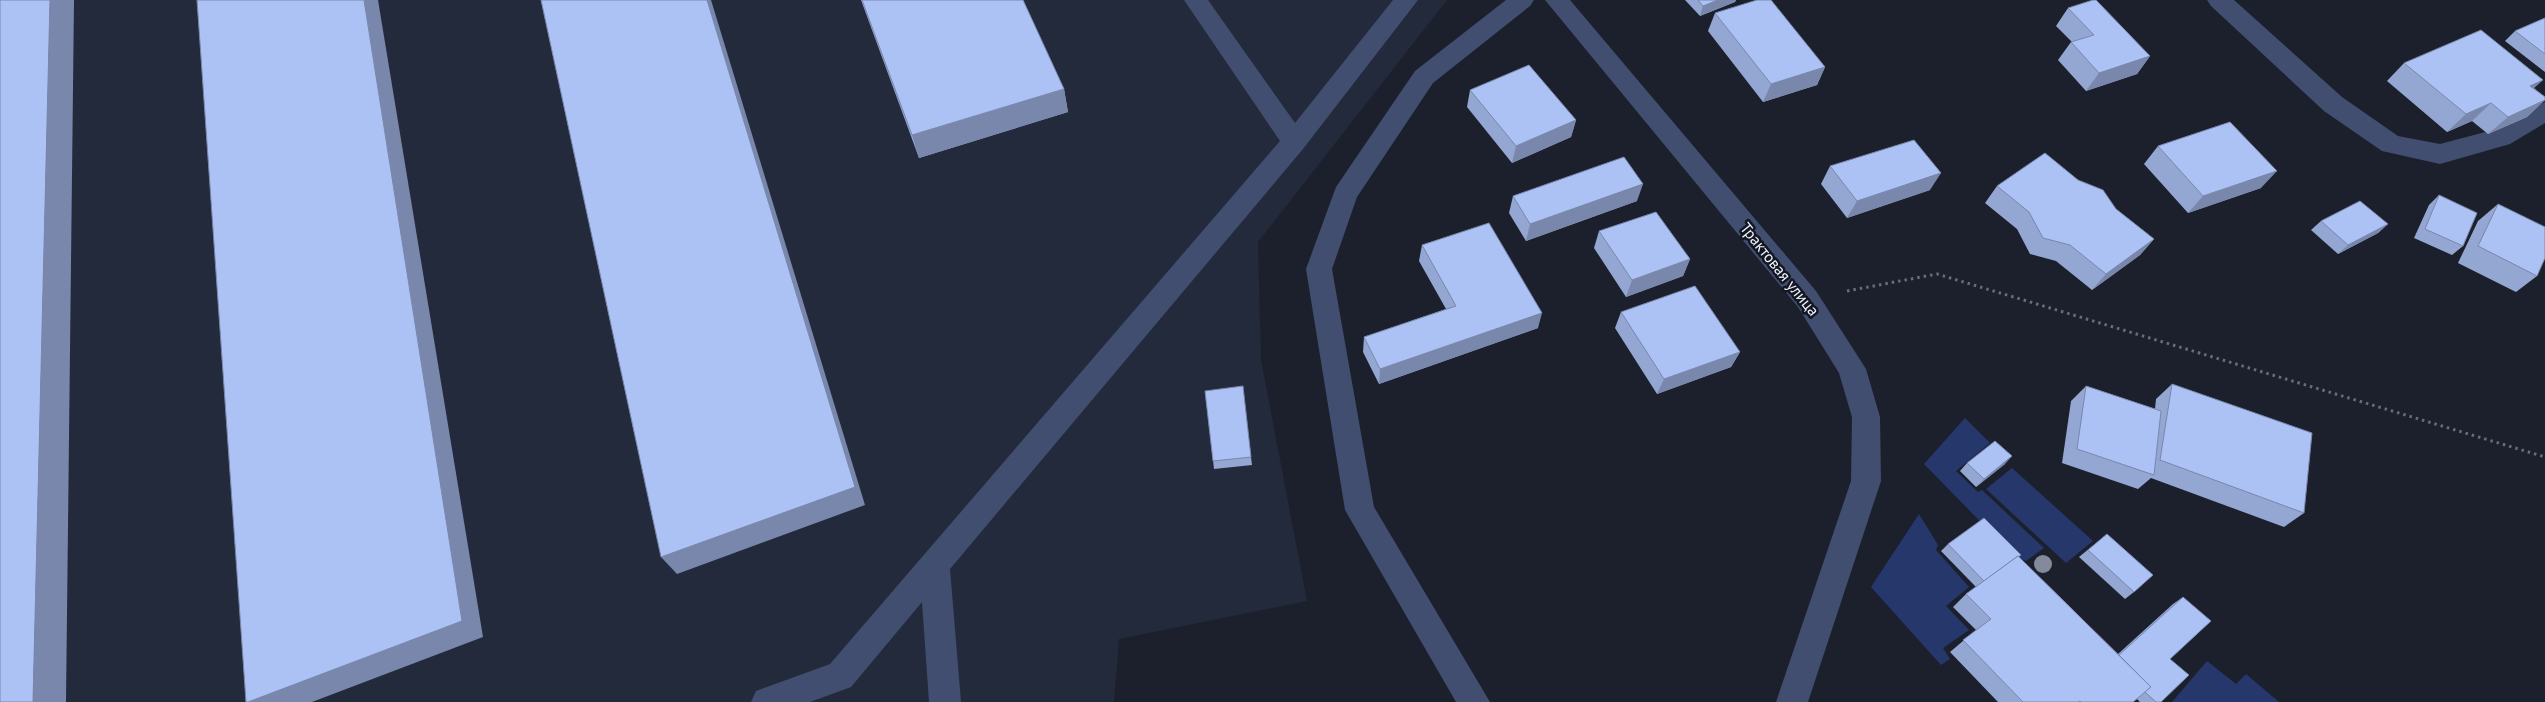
<svg xmlns="http://www.w3.org/2000/svg" width="2545" height="702" viewBox="0 0 2545 702" font-family="'PT Sans',sans-serif">
<style>
.built{fill:#232a3b}
.green{fill:#26376c}
.lines{fill:none;stroke-linecap:round;stroke-linejoin:round}
.path{stroke:#686d78;stroke-width:3;stroke-dasharray:2.5 4;stroke-linecap:butt}
.lane{fill:#414e6f;fill-rule:evenodd}
.street{fill:#414e6f;fill-rule:evenodd}
.tree{fill:#838a9c}
.wall{fill:#94a6d2}
.shaded-wall{fill:#7887ab}
.building{fill:#acc1f4;stroke:#7887ab}
.labels{text-anchor:middle;dominant-baseline:central;stroke-width:5;stroke-linejoin:round;paint-order:stroke}
.street-label{font-size:16px;fill:#f0f4fc;stroke:#121722}
</style>
<rect width="100%" height="100%" fill="#1b202c"/>
<polygon class="built" points="0,0 1447,0 1258,242 1261,360 1307,601 1119,639 1114,702 0,702"/>
<g class="green">
<polygon points="1965,418 1990,443 1956,471 1978,492 1982,490 2044,548 2026,561 2013,555 1924,464"/>
<polygon points="2012,468 2093,541 2066,563 1986,489"/>
<polygon points="1919,514 1938,545 1936,550 1969,587 1946,606 1969,630 1943,648 1950,659 1941,665 1871,587"/>
<polygon points="2207,661 2236,684 2246,674 2279,702 2172,702"/>
</g>
<g class="lines">
<polyline class="path" points="1847,291 1937,274 2545,457"/>
<g class="lane">
<polygon points="1184,0 1208,0 1295,123 1393,0 1418,0 1303,149 950,569 961,702 929,702 922,602 851,687 810,702 751,702 756,691 830,664 1280,141"/>
<polygon points="1506,0 1534,0 1530,6 1433,83 1357,197 1332,269 1374,507 1490,702 1456,702 1345,510 1306,269 1336,187 1415,71"/>
</g>
<g class="street">
<polygon points="1545,0 1570,0 1816,291 1866,369 1880,417 1881,481 1808,702 1776,702 1851,481 1852,417 1839,373 1798,307"/>
<polygon points="2207,0 2234,0 2342,97 2398,136 2440,144 2493,130 2545,102 2545,123 2510,144 2440,164 2382,151 2324,111 2211,6"/>
</g>
</g>
<circle class="tree" cx="2043" cy="564" r="9"/>
<g class="wall">
<polygon points="861,0 1023,0 1064,89 1068,112 919,158"/>
<polygon points="1685,0 1736,0 1735,2 1700,16"/>
<polygon points="2068,8 2150,56 2137,74 2086,91 2058,60 2071,42 2072,42 2056,26"/>
<polygon points="1715,13 1825,67 1817,85 1763,102 1708,31"/>
<polygon points="2545,18 2545,72 2505,41 2515,31"/>
<polygon points="2404,63 2534,88 2545,97 2545,100 2527,117 2488,134 2472,121 2447,132 2387,81"/>
<polygon points="1470,90 1576,120 1571,137 1512,163 1467,107"/>
<polygon points="2158,146 2261,188 2188,213 2144,164"/>
<polygon points="1830,166 1930,190 1847,218 1821,184"/>
<polygon points="1997,186 2116,209 2154,239 2140,255 2092,290 2056,261 2030,254 2017,229 1985,203"/>
<polygon points="2439,195 2463,246 2452,255 2414,238 2429,205"/>
<polygon points="1513,196 1637,201 1526,241 1509,213"/>
<polygon points="2498,204 2537,276 2516,292 2458,263 2478,221"/>
<polygon points="2321,221 2388,224 2378,233 2338,254 2311,230"/>
<polygon points="1599,231 1690,259 1683,276 1626,297 1594,248"/>
<polygon points="1422,245 1538,328 1379,384 1363,352 1364,337 1446,309 1419,261"/>
<polygon points="1621,312 1740,352 1731,367 1657,394 1615,328"/>
<polygon points="2172,384 2304,513 2284,527 2151,478 2138,489 2062,463 2071,401 2086,386 2155,409 2156,399"/>
<polygon points="1206,399 1251,457 1252,465 1214,469"/>
<polygon points="1967,463 2005,464 1976,487 1960,471"/>
<polygon points="2107,534 2134,592 2125,599 2079,557"/>
<polygon points="1948,544 2019,557 2118,654 2173,604 2183,597 2161,702 2140,702 2137,699 2133,702 1998,702 1950,652 1976,630 1953,607 1966,594 1976,587 1941,551"/>
</g>
<g class="shaded-wall">
<polygon points="50,0 74,0 66,702 33,702"/>
<polygon points="364,0 378,0 483,637 312,702 248,702"/>
<polygon points="707,0 711,0 865,505 677,574 661,557"/>
<polygon points="1718,0 1736,0 1735,2 1700,16 1703,6"/>
<polygon points="2150,56 2137,74 2086,91 2099,73"/>
<polygon points="1825,67 1817,85 1763,102 1771,84"/>
<polygon points="2543,80 2524,97 2530,86"/>
<polygon points="1064,89 1068,112 919,158 912,135"/>
<polygon points="2545,100 2527,117 2488,134 2508,117"/>
<polygon points="2491,103 2472,121 2447,132 2466,114"/>
<polygon points="1576,120 1571,137 1512,163 1516,146"/>
<polygon points="2277,171 2261,188 2188,213 2203,196"/>
<polygon points="1941,173 1930,190 1847,218 1857,201"/>
<polygon points="1643,184 1637,201 1526,241 1530,224"/>
<polygon points="2388,224 2378,233 2338,254 2348,245"/>
<polygon points="2154,239 2140,255 2092,290 2106,274"/>
<polygon points="1690,259 1683,276 1626,297 1632,280"/>
<polygon points="1542,313 1538,328 1379,384 1380,369"/>
<polygon points="1740,352 1731,367 1657,394 1664,379"/>
<polygon points="2012,456 2005,464 1976,487 1984,479"/>
</g>
<g class="building">
<polygon points="0,0 50,0 33,702 0,702"/>
<polygon points="197,0 364,0 462,621 248,702 246,702"/>
<polygon points="541,0 707,0 855,487 661,557"/>
<polygon points="862,0 1023,0 1064,89 912,135"/>
<polygon points="1698,0 1718,0 1703,6"/>
<polygon points="1757,0 1771,0 1825,67 1771,84 1715,13"/>
<polygon points="2093,0 2096,0 2150,56 2099,73 2071,42 2094,35 2068,8"/>
<polygon points="2545,18 2545,54 2515,31"/>
<polygon points="2481,30 2543,80 2530,86 2545,97 2545,100 2508,117 2491,103 2466,114 2404,63"/>
<polygon points="1529,65 1576,120 1516,146 1470,90"/>
<polygon points="2230,122 2277,171 2203,196 2158,146"/>
<polygon points="1914,140 1941,173 1857,201 1830,166"/>
<polygon points="2045,153 2078,180 2103,190 2116,209 2154,239 2106,274 2070,245 2043,238 2029,212 1997,186"/>
<polygon points="1624,157 1643,184 1530,224 1513,196"/>
<polygon points="2439,195 2477,213 2463,246 2425,229"/>
<polygon points="2360,201 2388,224 2348,245 2321,221"/>
<polygon points="2498,204 2545,227 2545,258 2537,276 2478,246"/>
<polygon points="1656,212 1690,259 1632,280 1599,231"/>
<polygon points="1489,223 1542,313 1380,369 1364,337 1456,306 1422,245"/>
<polygon points="1695,286 1740,352 1664,379 1621,312"/>
<polygon points="2172,384 2312,433 2304,513 2160,460"/>
<polygon points="1243,386 1251,457 1213,461 1205,391"/>
<polygon points="2086,386 2161,411 2154,475 2077,449"/>
<polygon points="1995,441 2012,456 1984,479 1967,463"/>
<polygon points="1984,518 2021,555 2018,557 2018,556 1984,581 1948,544"/>
<polygon points="2107,534 2153,575 2134,592 2088,550"/>
<polygon points="2018,556 2151,687 2133,702 2081,702 2080,701 2078,702 2023,702 1963,640 1991,619 1966,594"/>
<polygon points="2183,597 2211,621 2170,659 2189,675 2161,702 2156,702 2145,692 2151,687 2119,655"/>
</g>
<g class="labels">
<g class="street-label">
<text transform="translate(1780 269) rotate(51)">Трактовая улица</text>
</g>
</g>
</svg>
